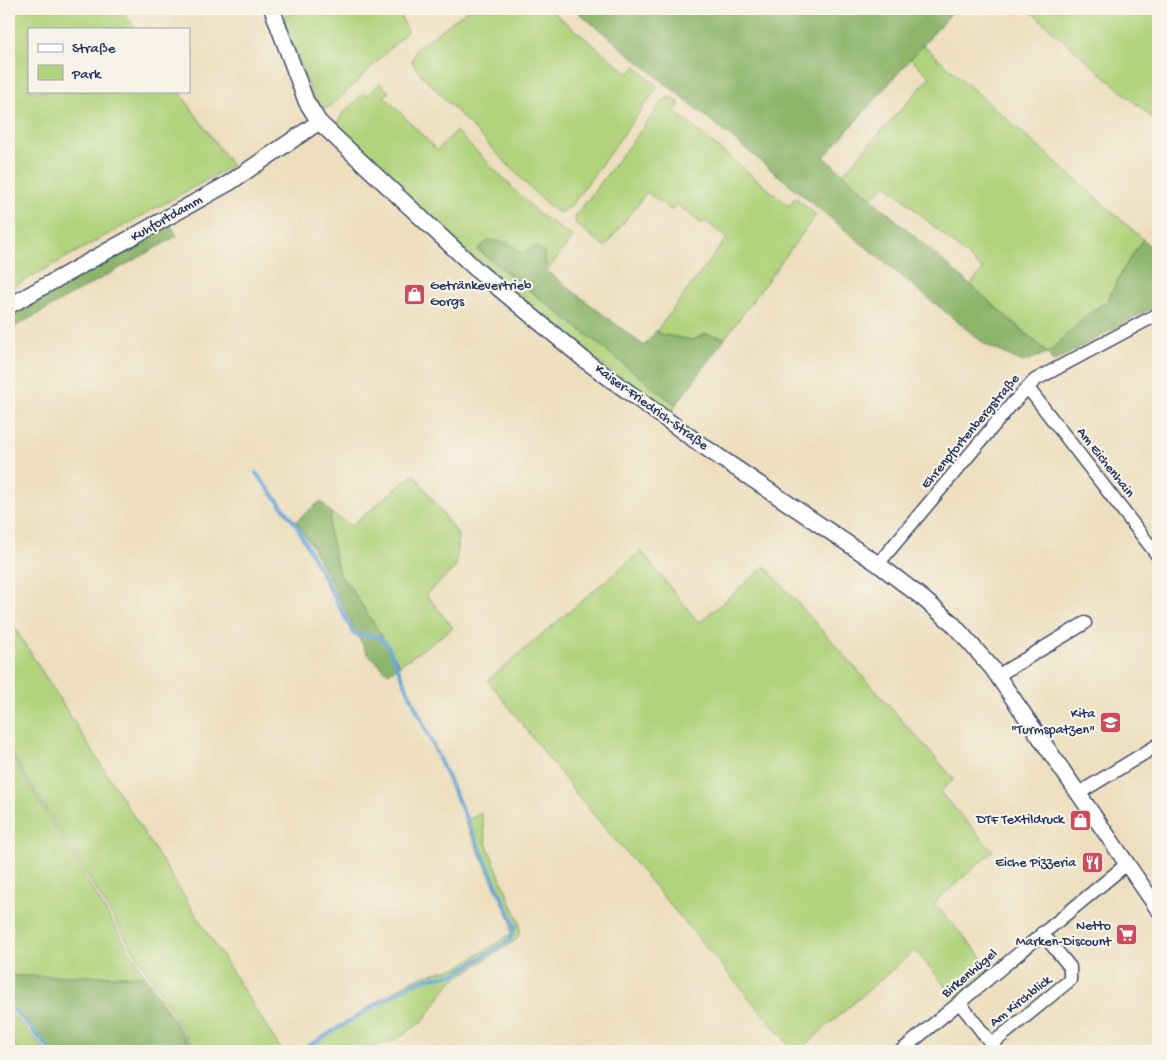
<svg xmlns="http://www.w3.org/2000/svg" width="1167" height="1060" viewBox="0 0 1167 1060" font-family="'Gochi Hand',sans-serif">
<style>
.green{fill:#b0d37b;stroke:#66816c}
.forest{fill:#8cb56b;stroke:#547264}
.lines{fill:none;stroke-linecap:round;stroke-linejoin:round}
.stream{stroke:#6aa7db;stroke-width:4}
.minor-casing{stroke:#3a496c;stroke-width:15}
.tertiary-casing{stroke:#3a496c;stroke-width:18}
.minor{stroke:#fff;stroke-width:12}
.tertiary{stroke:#fff;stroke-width:15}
.rail-casing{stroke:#1b2f5e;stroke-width:5.5}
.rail{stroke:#f7f3e8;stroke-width:4;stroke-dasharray:11;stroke-linecap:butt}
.labels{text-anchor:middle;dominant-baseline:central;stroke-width:4.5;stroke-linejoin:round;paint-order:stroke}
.street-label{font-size:14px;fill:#1b2f5e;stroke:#f7f3e8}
.poi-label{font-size:14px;fill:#1b2f5e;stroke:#f7f3e8;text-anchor:end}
</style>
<rect width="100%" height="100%" fill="#f7f3e8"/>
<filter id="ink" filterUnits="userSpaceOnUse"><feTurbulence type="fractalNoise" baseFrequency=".02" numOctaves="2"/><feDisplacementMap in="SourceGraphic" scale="10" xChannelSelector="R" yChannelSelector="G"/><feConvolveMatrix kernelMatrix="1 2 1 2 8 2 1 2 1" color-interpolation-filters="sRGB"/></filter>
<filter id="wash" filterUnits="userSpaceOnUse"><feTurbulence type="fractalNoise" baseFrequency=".0096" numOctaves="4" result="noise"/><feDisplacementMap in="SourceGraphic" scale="20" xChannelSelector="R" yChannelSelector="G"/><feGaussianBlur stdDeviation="1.12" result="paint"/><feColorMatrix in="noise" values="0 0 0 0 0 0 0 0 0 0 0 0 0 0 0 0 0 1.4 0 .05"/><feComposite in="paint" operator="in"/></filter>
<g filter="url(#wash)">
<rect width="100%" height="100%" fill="#eddfbd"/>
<g class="green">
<polygon points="9,9 121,9 135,29 29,29 29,91 179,91 232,166 9,289"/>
<polygon points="289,9 397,9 408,31 333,105 324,109 312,95 283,17 291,14"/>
<polygon points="469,9 549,9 629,74 636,66 658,87 571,206 561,212 556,212 534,192 416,69 412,61 416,49"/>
<polygon points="1028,9 1158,9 1158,123"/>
<polygon points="923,45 1143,239 1124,268 1107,302 1091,311 1049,353 970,285 983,270 886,184 872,198 843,174 930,77 911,59"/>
<polygon points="380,83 389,92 384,96 437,150 456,131 539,214 573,237 547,271 544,252 521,253 509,243 478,250 676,405 669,415 571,341 498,281 335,129 343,113 364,93 367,96"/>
<polygon points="670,97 680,103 675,112 789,206 795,197 816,215 725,338 706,334 692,340 660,334 657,330 727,238 705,221 702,224 676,204 671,210 647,192 605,247 575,223 576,215 663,101"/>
<polygon points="414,474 458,535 456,567 426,594 453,628 400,665 351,588 339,575 329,530 331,513 351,526"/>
<polygon points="641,551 699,623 765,566 954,779 940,792 993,851 934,903 995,972 959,1002 915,950 798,1051 794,1051 577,795 488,680"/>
<polygon points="9,619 282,1051 196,1051 9,749"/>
<polygon points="9,752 145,976 9,976"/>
<polygon points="481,813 487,845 520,924 520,933 516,940 458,977 450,983 423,1021 395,1040 361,1051 299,1051 407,983 422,976 459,967 511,934 511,921 465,822"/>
<polygon points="9,1011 46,1051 20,1051 9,1039"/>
</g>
<g class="forest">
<polygon points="574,9 955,9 824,157 1048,353 1091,311 1107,302 1124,268 1143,239 1158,254 1158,305 1053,362 1048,353 1023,362 986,345"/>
<polygon points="169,222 177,236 9,330 9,309"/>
<polygon points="489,240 509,243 521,253 536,246 544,252 547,271 644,346 657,330 660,334 692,340 706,334 725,338 676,405 478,249"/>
<polygon points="321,501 331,513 329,530 339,575 351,588 400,665 388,673 367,653 312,546 296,521"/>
<polygon points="9,976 145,976 194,1051 51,1051 9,1005"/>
</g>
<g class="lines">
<g class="stream">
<polyline points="256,473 295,523 354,634 379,637 387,644 515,926 510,940 455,974 425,979 410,985 300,1051"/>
<polyline points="9,1005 51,1051"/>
</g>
</g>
</g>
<g filter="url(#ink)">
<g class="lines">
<defs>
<g id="minor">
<polyline points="1028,388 1158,556"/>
<polyline points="878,564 1011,405 1035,380 1158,314"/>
<polyline points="997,676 1085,623"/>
<polyline points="1079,793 1158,745"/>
<polyline points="959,1002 997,1051"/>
<polyline points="992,1044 1070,980 1070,967 1042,933"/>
<polyline points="901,1051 1128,863"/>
</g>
<g id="tertiary">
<polyline points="272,9 306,101 319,122 478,271 587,362 700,444 878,564 920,596 952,623 992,668 1158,909"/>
<polyline points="9,306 229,183 319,122"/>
</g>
</defs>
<use href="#minor" class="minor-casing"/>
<use href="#tertiary" class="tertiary-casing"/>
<use href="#minor" class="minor"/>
<use href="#tertiary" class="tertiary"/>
<defs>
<polyline id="rail" points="9,1047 13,1051"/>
</defs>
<use href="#rail" class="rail-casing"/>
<use href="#rail" class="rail"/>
</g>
</g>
<defs>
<symbol id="shop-square" viewBox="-11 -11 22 22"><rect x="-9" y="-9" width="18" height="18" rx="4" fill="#d1495b" stroke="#f7f3e8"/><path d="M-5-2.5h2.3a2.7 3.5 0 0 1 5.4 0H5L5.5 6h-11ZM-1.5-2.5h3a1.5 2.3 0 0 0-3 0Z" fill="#fff"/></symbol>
<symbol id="school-square" viewBox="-11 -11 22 22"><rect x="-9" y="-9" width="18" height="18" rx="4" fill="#d1495b" stroke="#f7f3e8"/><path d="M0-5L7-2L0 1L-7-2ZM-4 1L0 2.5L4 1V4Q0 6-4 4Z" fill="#fff"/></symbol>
<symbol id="restaurant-square" viewBox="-11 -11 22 22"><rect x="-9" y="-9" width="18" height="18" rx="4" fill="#d1495b" stroke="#f7f3e8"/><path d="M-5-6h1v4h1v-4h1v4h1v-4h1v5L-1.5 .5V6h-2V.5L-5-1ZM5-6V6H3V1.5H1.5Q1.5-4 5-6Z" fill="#fff"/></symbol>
<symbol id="supermarket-square" viewBox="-11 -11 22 22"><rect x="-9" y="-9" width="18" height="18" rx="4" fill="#d1495b" stroke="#f7f3e8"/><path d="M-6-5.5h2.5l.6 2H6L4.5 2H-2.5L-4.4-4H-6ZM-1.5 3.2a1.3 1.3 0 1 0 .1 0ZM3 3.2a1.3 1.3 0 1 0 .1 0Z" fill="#fff"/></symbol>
</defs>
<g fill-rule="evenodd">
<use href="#shop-square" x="402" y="282" width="25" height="25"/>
<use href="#school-square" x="1098" y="710" width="25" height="25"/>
<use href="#shop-square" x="1068" y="808" width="25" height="25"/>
<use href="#restaurant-square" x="1080" y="850" width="25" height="25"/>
<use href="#supermarket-square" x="1114" y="922" width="25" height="25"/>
</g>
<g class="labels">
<g class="street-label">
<text transform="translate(167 219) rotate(-30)">Kuhfortdamm</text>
<text transform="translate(651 408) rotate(36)">Kaiser-Friedrich-Straße</text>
<text transform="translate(971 432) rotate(-50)">Ehrenpfortenbergstraße</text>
<text transform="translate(1105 463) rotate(52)">Am Eichenhain</text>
<text transform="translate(970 974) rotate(-40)">Birkenhügel</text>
<text transform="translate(1021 1002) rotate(-38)">Am Kirchblick</text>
</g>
<g class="poi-label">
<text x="430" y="286" text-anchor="start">Getränkevertrieb<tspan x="430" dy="16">Gorgs</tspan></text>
<text x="1095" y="714">Kita<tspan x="1095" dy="16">"Turmspatzen"</tspan></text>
<text x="1064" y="820">DTF Textildruck</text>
<text x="1076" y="863">Eiche Pizzeria</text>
<text x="1111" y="926">Netto<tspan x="1111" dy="16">Marken-Discount</tspan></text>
</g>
</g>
<rect width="1167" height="1060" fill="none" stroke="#f7f3e8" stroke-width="30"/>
<rect x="28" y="28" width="162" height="65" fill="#f7f3e8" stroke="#9fa5b1"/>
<rect x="38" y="44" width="25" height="8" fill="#ffffff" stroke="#9fa5b1"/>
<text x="72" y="52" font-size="15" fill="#1b2f5e">Straße</text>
<rect x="38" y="65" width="25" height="15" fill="#b0d37b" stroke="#9fa5b1"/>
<text x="72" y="78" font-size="15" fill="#1b2f5e">Park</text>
</svg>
